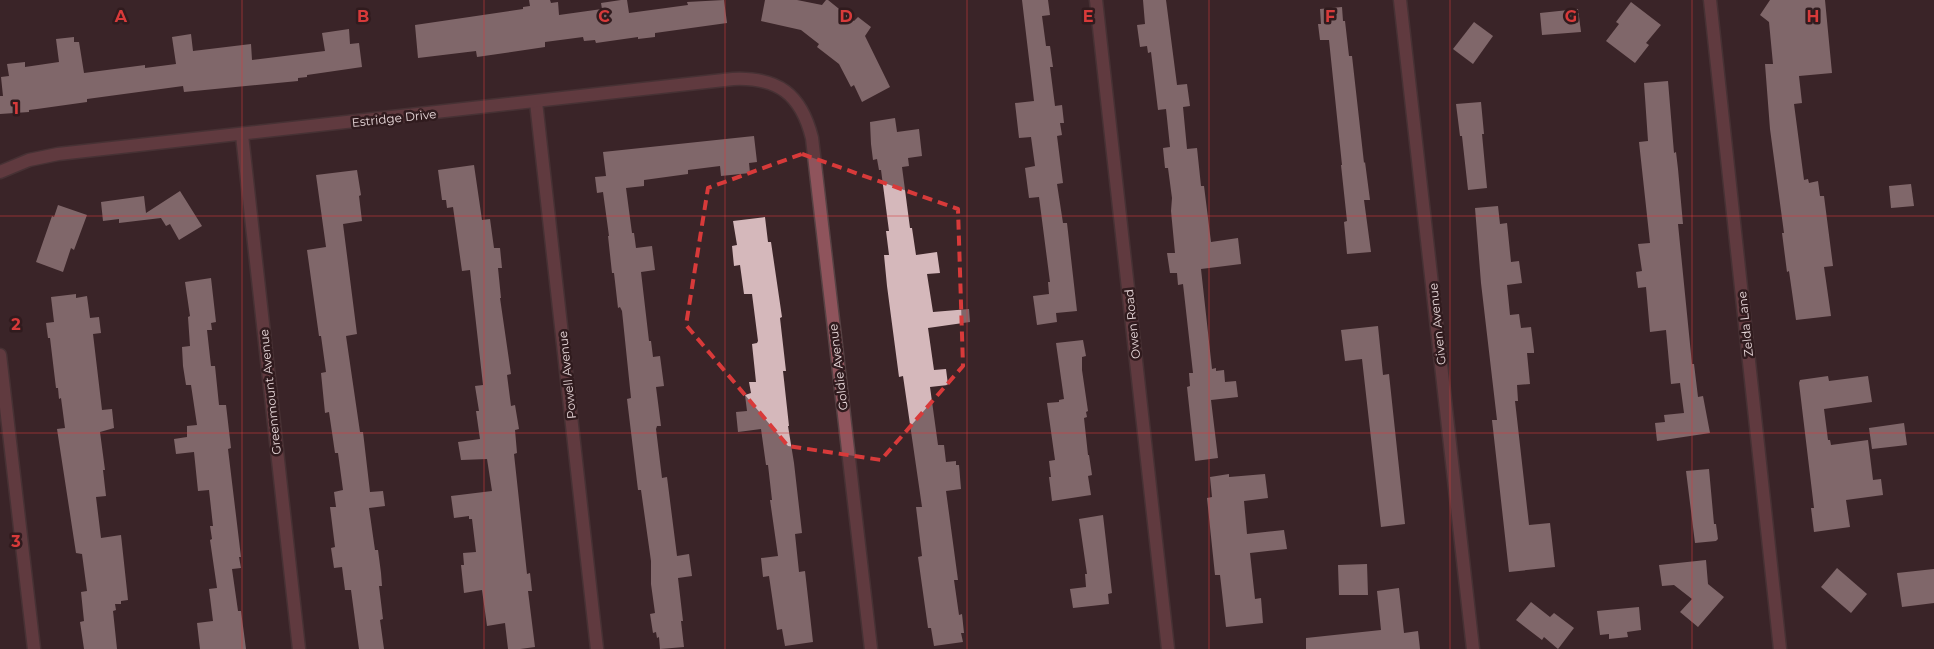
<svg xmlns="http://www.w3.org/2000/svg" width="1934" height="649" viewBox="0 0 1934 649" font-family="Montserrat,sans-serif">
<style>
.building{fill:#d5b8bb}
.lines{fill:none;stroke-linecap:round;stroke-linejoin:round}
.street-casing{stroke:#574244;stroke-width:15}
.street{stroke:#8f545c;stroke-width:12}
.marked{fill:none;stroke:#d83a3a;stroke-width:4;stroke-dasharray:10 6;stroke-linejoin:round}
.grid{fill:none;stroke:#d83a3a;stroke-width:1;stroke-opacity:0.55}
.labels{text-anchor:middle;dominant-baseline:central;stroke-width:5;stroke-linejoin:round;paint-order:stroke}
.street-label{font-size:12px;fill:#e8d8da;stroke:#301b1e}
.grid-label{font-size:16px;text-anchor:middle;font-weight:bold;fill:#d83a3a;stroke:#301b1e;stroke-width:5;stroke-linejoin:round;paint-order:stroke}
</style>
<rect width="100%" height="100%" fill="#3b2528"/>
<g class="building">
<polygon points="529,0 550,0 551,3 558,2 559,15 602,9 601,3 621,0 627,0 629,13 688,5 687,2 724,0 727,23 655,33 655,37 638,39 638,37 596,43 595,40 584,41 583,37 545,42 545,47 477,57 476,51 418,58 415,25 523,9 523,7 530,6"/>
<polygon points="765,0 797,0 822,5 826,0 828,0 854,21 858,17 871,27 865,36 890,87 862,102 854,85 851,87 839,64 817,47 819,44 801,30 761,21"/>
<polygon points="1022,0 1048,0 1050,15 1042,16 1046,46 1050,46 1053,67 1050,67 1055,106 1062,105 1064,123 1060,123 1062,135 1057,136 1063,183 1057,184 1063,223 1067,223 1077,311 1056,313 1057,322 1037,325 1033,296 1049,294 1048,282 1050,282 1039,197 1029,198 1025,168 1035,166 1031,137 1019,138 1015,103 1034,101"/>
<polygon points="1143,0 1166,0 1177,85 1187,84 1190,106 1183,107 1187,149 1197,148 1201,186 1204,186 1211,242 1238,238 1241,264 1201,269 1212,369 1216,368 1216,371 1224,370 1225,382 1236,381 1238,397 1211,400 1218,458 1195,461 1187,387 1190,386 1189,373 1193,373 1183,284 1178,285 1177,273 1170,273 1167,253 1175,253 1171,211 1172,198 1168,168 1165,168 1163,148 1170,147 1166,109 1158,110 1151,52 1148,53 1147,46 1140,47 1137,25 1145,24"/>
<polygon points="1770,0 1825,0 1832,73 1799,76 1802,103 1794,104 1804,180 1808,179 1809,183 1818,181 1820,196 1824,196 1833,266 1824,267 1831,316 1796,320 1789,271 1787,272 1782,233 1784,233 1770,129 1765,64 1773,64 1769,22 1760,15"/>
<polygon points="1631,2 1661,25 1646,43 1649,45 1635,63 1606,41 1619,24 1616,22"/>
<polygon points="1342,7 1343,21 1345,21 1349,56 1352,56 1364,163 1365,162 1370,200 1364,200 1371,252 1347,254 1344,222 1347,221 1341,165 1342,165 1329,40 1320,40 1318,24 1321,24 1320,9"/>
<polygon points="1578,9 1581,32 1542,35 1540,13"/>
<polygon points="1474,22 1493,36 1473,64 1453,49"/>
<polygon points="349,29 350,44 359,43 362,67 307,75 307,77 298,78 298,81 184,92 183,86 87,99 87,102 37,109 29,110 29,112 0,114 0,96 3,96 1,77 9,76 7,64 25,62 25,67 59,62 56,39 74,37 74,42 79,42 84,73 145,65 145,68 176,64 172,37 191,34 193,51 251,44 252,60 325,51 322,33"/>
<polygon points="1668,81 1674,153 1676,152 1678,169 1683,224 1678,224 1692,364 1694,364 1698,397 1703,396 1710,433 1657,441 1655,423 1665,422 1664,415 1684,413 1680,383 1671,384 1666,330 1650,332 1646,287 1638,288 1636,272 1642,271 1638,244 1650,243 1639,142 1648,141 1644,83"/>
<polygon points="1481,102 1484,134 1482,134 1487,188 1468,190 1462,136 1460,136 1456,104"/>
<polygon points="895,118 897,132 919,129 922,156 908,158 909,166 902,167 910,228 912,228 916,255 937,252 940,273 927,274 933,312 969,309 970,322 928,328 934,370 946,369 948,385 930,387 938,445 944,445 946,462 956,461 956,465 959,465 961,489 946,491 958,580 954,580 959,615 962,614 964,633 961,633 963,642 934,646 931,628 928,628 918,557 922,556 916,507 922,507 903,376 899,377 887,286 884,255 889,255 886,231 889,231 881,170 879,170 877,159 873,160 871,144 870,122"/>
<polygon points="754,136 757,162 749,163 750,173 721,176 720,166 688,170 688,174 644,180 644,186 626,188 632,233 634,233 636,248 652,246 655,270 641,272 649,341 651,341 653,357 660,356 664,386 656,387 661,426 657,426 656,429 662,478 667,477 677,556 689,554 692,576 678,578 683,621 681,621 684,647 660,649 659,637 657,638 656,632 653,633 650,614 655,613 651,584 651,561 641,490 638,490 627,399 631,398 622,311 620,307 618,308 614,273 612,273 608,236 609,236 603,192 597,193 595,177 606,176 603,152"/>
<polygon points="474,165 482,220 490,219 494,248 500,248 502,268 498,268 501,298 500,298 511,374 507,375 511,406 515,405 519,429 515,430 517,453 514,454 527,574 530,573 532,591 528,591 535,647 520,649 508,649 505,623 487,626 482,590 464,593 461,565 464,565 463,553 476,552 472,519 469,519 469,516 454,518 451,496 492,491 487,459 461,460 458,442 480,439 476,411 479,411 475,386 483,385 470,270 462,271 453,207 447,208 446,200 442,200 438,170"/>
<polygon points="357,170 361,195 359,196 362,221 343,224 357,334 346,336 360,432 363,432 370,492 383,491 385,506 369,508 375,550 378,550 381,573 382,586 379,586 383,619 380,620 384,649 359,649 351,590 345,590 342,567 334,568 331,548 335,547 330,507 336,507 334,492 343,490 338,453 335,453 329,412 325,413 321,373 326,372 321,336 319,336 307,250 326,247 316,175"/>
<polygon points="1911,184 1914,206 1891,208 1889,186"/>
<polygon points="180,191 202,226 179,240 170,224 166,226 161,218 119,223 119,219 103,221 101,202 144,196 146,213"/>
<polygon points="58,205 87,215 74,250 71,248 63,272 36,262 52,216 54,217"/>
<polygon points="1498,206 1500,224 1507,223 1511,262 1519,261 1522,283 1507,285 1510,315 1519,314 1521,328 1531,327 1534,351 1534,353 1527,353 1530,384 1517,385 1518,401 1515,401 1529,525 1550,523 1555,567 1509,572 1492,420 1497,420 1481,283 1475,208"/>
<polygon points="765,217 768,242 771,242 782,317 780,318 786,371 783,371 789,426 788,426 794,463 802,533 795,534 799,572 805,571 813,642 785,646 782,629 777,630 769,576 763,577 761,558 778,556 770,500 772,500 768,465 766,465 761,429 738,432 736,412 747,411 745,395 751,393 749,382 756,382 752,344 757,343 758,341 752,294 744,294 740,265 734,266 732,246 737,245 733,221"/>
<polygon points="211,278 216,322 211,323 212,330 207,330 211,366 215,366 219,405 226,405 231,448 228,449 241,557 239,557 241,568 232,569 238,611 241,611 246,649 200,649 197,623 213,621 209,589 217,588 210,540 212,539 210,526 213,526 209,490 198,491 194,452 176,454 174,439 187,437 187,426 197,425 191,385 186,385 183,366 182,347 190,346 188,317 190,316 185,282"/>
<polygon points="76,294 76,298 87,296 90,318 99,317 101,333 93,334 102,410 112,409 114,428 100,432 105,470 103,470 106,496 96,497 101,538 121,535 128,600 121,601 121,604 115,604 116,610 113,611 117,649 84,649 80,622 84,621 81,592 87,591 82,554 76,553 57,429 65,428 61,398 59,399 58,388 56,388 50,338 48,338 46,323 54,322 51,297"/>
<polygon points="1378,326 1383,375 1389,374 1405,524 1381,527 1362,359 1345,361 1341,330"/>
<polygon points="1083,340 1086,356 1082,357 1082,370 1088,411 1086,412 1087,417 1084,418 1088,455 1089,455 1092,475 1088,476 1091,495 1052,501 1049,477 1051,477 1049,461 1055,460 1047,403 1059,402 1059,400 1064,399 1056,343"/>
<polygon points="1828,376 1829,381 1868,376 1872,402 1824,409 1828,440 1830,440 1831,445 1868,440 1873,480 1881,479 1883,495 1846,500 1850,527 1814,532 1811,508 1814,508 1799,383 1800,380"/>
<polygon points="1904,423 1907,445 1872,449 1869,428"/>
<polygon points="1709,469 1714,524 1716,524 1718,539 1716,541 1695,543 1686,471"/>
<polygon points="1229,474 1229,477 1265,474 1268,498 1244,501 1247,534 1284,530 1287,549 1250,553 1255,599 1261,598 1263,623 1226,627 1220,575 1215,575 1207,498 1212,497 1210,477"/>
<polygon points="1103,515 1112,593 1108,594 1109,604 1073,608 1070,589 1086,587 1085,574 1087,574 1079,519"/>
<polygon points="1706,560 1708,584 1724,597 1698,627 1680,612 1692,599 1674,585 1662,586 1659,565"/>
<polygon points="1367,564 1368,595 1339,595 1338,565"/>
<polygon points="1837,568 1867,594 1851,613 1821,587"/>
<polygon points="1934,569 1934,603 1902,607 1897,573"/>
<polygon points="1399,588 1404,633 1418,631 1420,649 1306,649 1306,638 1381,630 1377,591"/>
<polygon points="1531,602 1550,617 1554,613 1574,628 1558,649 1544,637 1542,640 1516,620"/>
<polygon points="1639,607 1641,630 1627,632 1628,637 1609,639 1609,634 1600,635 1597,611"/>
</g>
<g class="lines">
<defs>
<g id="street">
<polyline points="1096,0 1168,649"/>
<polyline points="1400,0 1473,649"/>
<polyline points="1710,0 1780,649"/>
<polyline points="536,102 597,649"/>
<polyline points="242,135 299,649"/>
<path d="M0 172 29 160 58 154 733 79C778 77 801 94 812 138L871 649"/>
<polyline points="0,355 34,649"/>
</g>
</defs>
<use href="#street" class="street-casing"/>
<use href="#street" class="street"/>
</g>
<path d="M0 0H1934V649H0ZM802 154 958 209 963 366 881 460 788 446 686 325 708 188Z" fill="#3b2528" fill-opacity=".55" fill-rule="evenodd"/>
<path class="marked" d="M802 154 958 209 963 366 881 460 788 446 686 325 708 188Z"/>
<path class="grid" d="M242 0V649M484 0V649M725 0V649M967 0V649M1209 0V649M1450 0V649M1692 0V649M0 216H1934M0 433H1934"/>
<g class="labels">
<g class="street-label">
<text transform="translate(394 118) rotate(-6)">Estridge Drive</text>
<text transform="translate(1132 324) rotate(-96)">Owen Road</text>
<text transform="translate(1437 324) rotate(-96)">Given Avenue</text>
<text transform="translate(1745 324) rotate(-96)">Zelda Lane</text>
<text transform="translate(838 367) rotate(-97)">Goldie Avenue</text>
<text transform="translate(567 375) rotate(-96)">Powell Avenue</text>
<text transform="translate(270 392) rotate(-96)">Greenmount Avenue</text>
</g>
</g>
<g class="grid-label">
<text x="121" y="22">A</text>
<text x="363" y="22">B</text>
<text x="604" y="22">C</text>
<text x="846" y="22">D</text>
<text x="1088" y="22">E</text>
<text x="1330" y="22">F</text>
<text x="1571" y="22">G</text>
<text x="1813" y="22">H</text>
<text x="16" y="114">1</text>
<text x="16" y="330">2</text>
<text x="16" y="547">3</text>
</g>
</svg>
